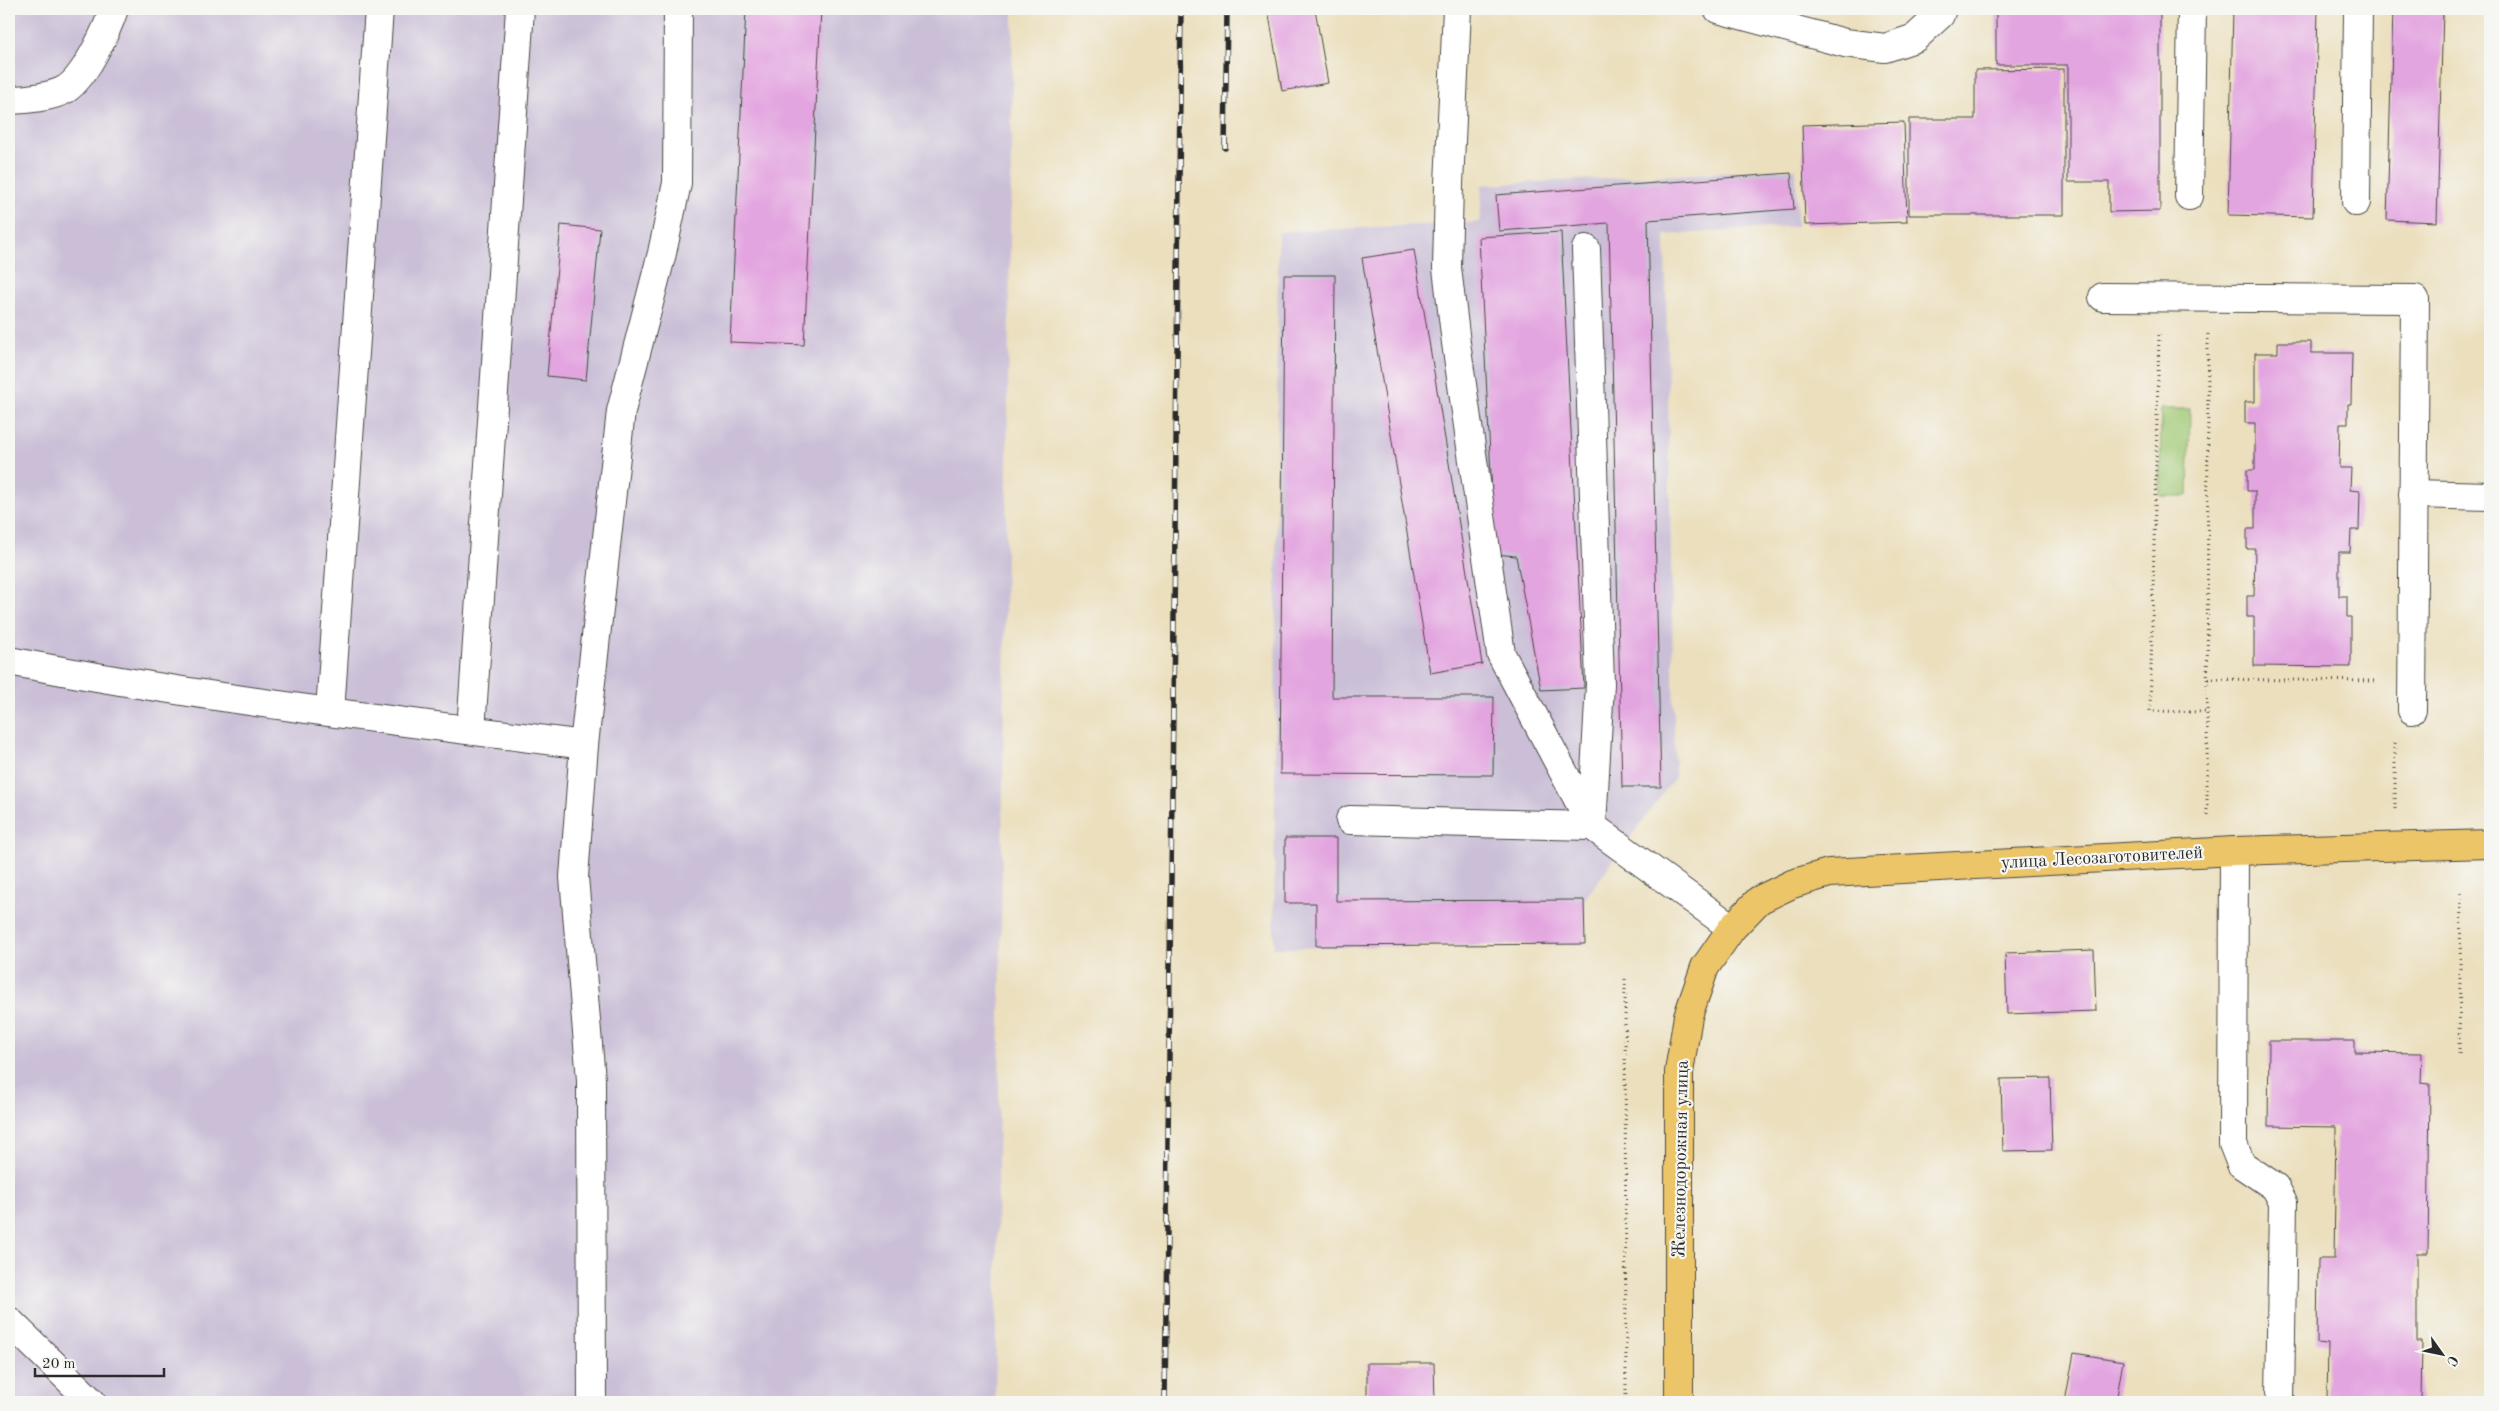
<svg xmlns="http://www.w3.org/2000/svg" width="2499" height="1411" viewBox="0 0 2499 1411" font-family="'Old Standard TT',serif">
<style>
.industrial{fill:#cabfd7}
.green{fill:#a0c975;stroke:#667a50}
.building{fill:#e3a5e0}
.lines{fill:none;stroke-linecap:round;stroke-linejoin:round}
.minor-casing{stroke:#484641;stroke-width:30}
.major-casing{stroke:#484641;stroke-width:30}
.path{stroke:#484641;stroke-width:3;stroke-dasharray:1 4;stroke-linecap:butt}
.minor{stroke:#fff;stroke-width:28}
.major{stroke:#edc569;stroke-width:28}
.rail-casing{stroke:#2b2b2b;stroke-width:5.5}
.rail{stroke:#f6f6f2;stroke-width:4;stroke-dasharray:11;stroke-linecap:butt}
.labels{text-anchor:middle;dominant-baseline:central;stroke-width:4.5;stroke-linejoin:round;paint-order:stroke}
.street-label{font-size:18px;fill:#2b2b2b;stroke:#f6f6f2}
</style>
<rect width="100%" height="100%" fill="#f6f6f2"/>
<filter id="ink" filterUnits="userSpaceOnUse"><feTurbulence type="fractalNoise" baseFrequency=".02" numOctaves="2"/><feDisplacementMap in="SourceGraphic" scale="10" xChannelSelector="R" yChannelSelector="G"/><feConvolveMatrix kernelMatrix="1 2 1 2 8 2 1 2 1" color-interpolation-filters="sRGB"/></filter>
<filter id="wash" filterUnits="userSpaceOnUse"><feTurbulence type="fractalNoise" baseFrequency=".0096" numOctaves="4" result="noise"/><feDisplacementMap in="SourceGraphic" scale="20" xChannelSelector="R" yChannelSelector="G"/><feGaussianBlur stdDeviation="1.12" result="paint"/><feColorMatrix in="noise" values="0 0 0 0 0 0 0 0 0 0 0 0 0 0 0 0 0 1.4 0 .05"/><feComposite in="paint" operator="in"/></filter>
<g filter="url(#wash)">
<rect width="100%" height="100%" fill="#ebdfbd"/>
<g class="industrial">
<polygon points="9,9 1013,9 995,1402 9,1402"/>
<polygon points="1796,169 1797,226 1665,235 1675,777 1584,900 1585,944 1274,948 1278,232 1480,222 1482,185"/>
</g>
<polygon class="green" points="2161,409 2190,409 2188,496 2160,496"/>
<g id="blocks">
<g class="building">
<polygon points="746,9 821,9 804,345 730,342"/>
<polygon points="1268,9 1315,9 1328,83 1282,91"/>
<polygon points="1996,9 2160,9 2160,211 2109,212 2109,182 2068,182 2068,65 1996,65"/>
<polygon points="2233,9 2318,9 2313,217 2228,215"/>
<polygon points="2393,9 2443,9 2437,222 2387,220"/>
<polygon points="2064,69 2064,215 1909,215 1909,119 1975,119 1975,70"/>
<polygon points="1904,122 1907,222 1805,225 1802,125"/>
<polygon points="1791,173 1794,209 1648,220 1661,787 1622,787 1609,223 1499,231 1496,195"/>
<polygon points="561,225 600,229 586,380 547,376"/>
<polygon points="1561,232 1584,688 1541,690 1516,556 1495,554 1479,237"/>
<polygon points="1414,250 1482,664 1430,673 1362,258"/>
<polygon points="1284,275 1335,275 1332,697 1494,697 1493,775 1280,774"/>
<polygon points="2278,342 2311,342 2311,353 2352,353 2351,404 2348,404 2348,424 2340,424 2339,468 2351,468 2350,490 2360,491 2359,530 2351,530 2350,552 2339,552 2339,596 2347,596 2347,617 2351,617 2351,667 2254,666 2254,617 2247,617 2247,596 2254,596 2255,549 2247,549 2247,529 2255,529 2255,491 2247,491 2247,470 2255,470 2255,423 2245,423 2245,402 2255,402 2255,353 2278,353"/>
<polygon points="1285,838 1336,838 1336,901 1584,900 1585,944 1316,946 1316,903 1285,903"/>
<polygon points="2094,950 2096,1011 2007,1014 2005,953"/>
<polygon points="2269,1041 2355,1041 2355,1052 2422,1053 2421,1083 2430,1084 2428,1253 2417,1253 2417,1342 2422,1342 2421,1402 2327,1402 2328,1344 2317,1343 2318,1259 2334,1259 2336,1127 2268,1126"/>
<polygon points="2050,1078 2052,1150 2003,1151 2001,1079"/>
<polygon points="2074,1353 2123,1361 2116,1402 2065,1402"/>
<polygon points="1367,1363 1434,1363 1435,1402 1367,1402"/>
</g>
</g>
</g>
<g filter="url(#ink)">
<use href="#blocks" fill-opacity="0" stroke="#484641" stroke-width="1"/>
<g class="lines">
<defs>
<g id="minor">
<polyline points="1457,9 1449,184 1447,268 1456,343 1501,654 1592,826 1732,928"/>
<polyline points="1718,9 1845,43 1885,48 1915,38 1940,15 1942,9"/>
<path d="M9 100C24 100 53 97 66 89 85 77 107 30 114 9"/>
<polyline points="2189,196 2192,9"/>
<polyline points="2356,202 2358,9"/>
<polyline points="2103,297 2415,299 2412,710"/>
<polyline points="2413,494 2490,496"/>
<path d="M9 661C199 698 392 720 584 745"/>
<polyline points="330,711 379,9"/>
<polyline points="471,730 520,9"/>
<polyline points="1350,820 1592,826 1600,684 1586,249"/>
<polyline points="2234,851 2233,1144 2241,1164 2275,1187 2283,1202 2280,1402"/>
<polyline points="9,1321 92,1402"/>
<polyline points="592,1402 591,1080 574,877 584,745 621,411 662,253 677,183 678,9"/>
</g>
<polyline id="major" points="1679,1402 1679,1072 1688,1016 1705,967 1732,928 1759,900 1792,884 1829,873 2234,851 2490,844"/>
</defs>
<use href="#minor" class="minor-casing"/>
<use href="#major" class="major-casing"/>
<g class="path">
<polyline points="2159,335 2150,711 2207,712"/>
<polyline points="2208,679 2376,681"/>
<polyline points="2395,743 2395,811"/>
<polyline points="2207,815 2208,334"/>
<polyline points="1625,979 1626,1402"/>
<polyline points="2459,1054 2461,892"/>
</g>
<use href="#minor" class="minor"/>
<use href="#major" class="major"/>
<defs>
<g id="rail">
<polyline points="1225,148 1227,9"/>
<polyline points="1165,1402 1181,9"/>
</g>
</defs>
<use href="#rail" class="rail-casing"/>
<use href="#rail" class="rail"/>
</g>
</g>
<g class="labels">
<g class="street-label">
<text transform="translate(2102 858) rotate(-3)">улица Лесозаготовителей</text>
<text transform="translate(1681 1159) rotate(-89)">Железнодорожная улица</text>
</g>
</g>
<rect width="2499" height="1411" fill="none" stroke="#f6f6f2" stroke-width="30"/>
<g transform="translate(2442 1354) rotate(123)" stroke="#f6f6f2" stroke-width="4" paint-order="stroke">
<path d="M0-4L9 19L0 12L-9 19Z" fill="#2b2b2b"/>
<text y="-8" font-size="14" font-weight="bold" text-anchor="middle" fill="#2b2b2b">С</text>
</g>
<path d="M35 1368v8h129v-8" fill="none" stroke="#2b2b2b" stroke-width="2.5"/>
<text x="42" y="1368" font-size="15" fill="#2b2b2b" stroke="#f6f6f2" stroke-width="4" paint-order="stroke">20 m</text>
</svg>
